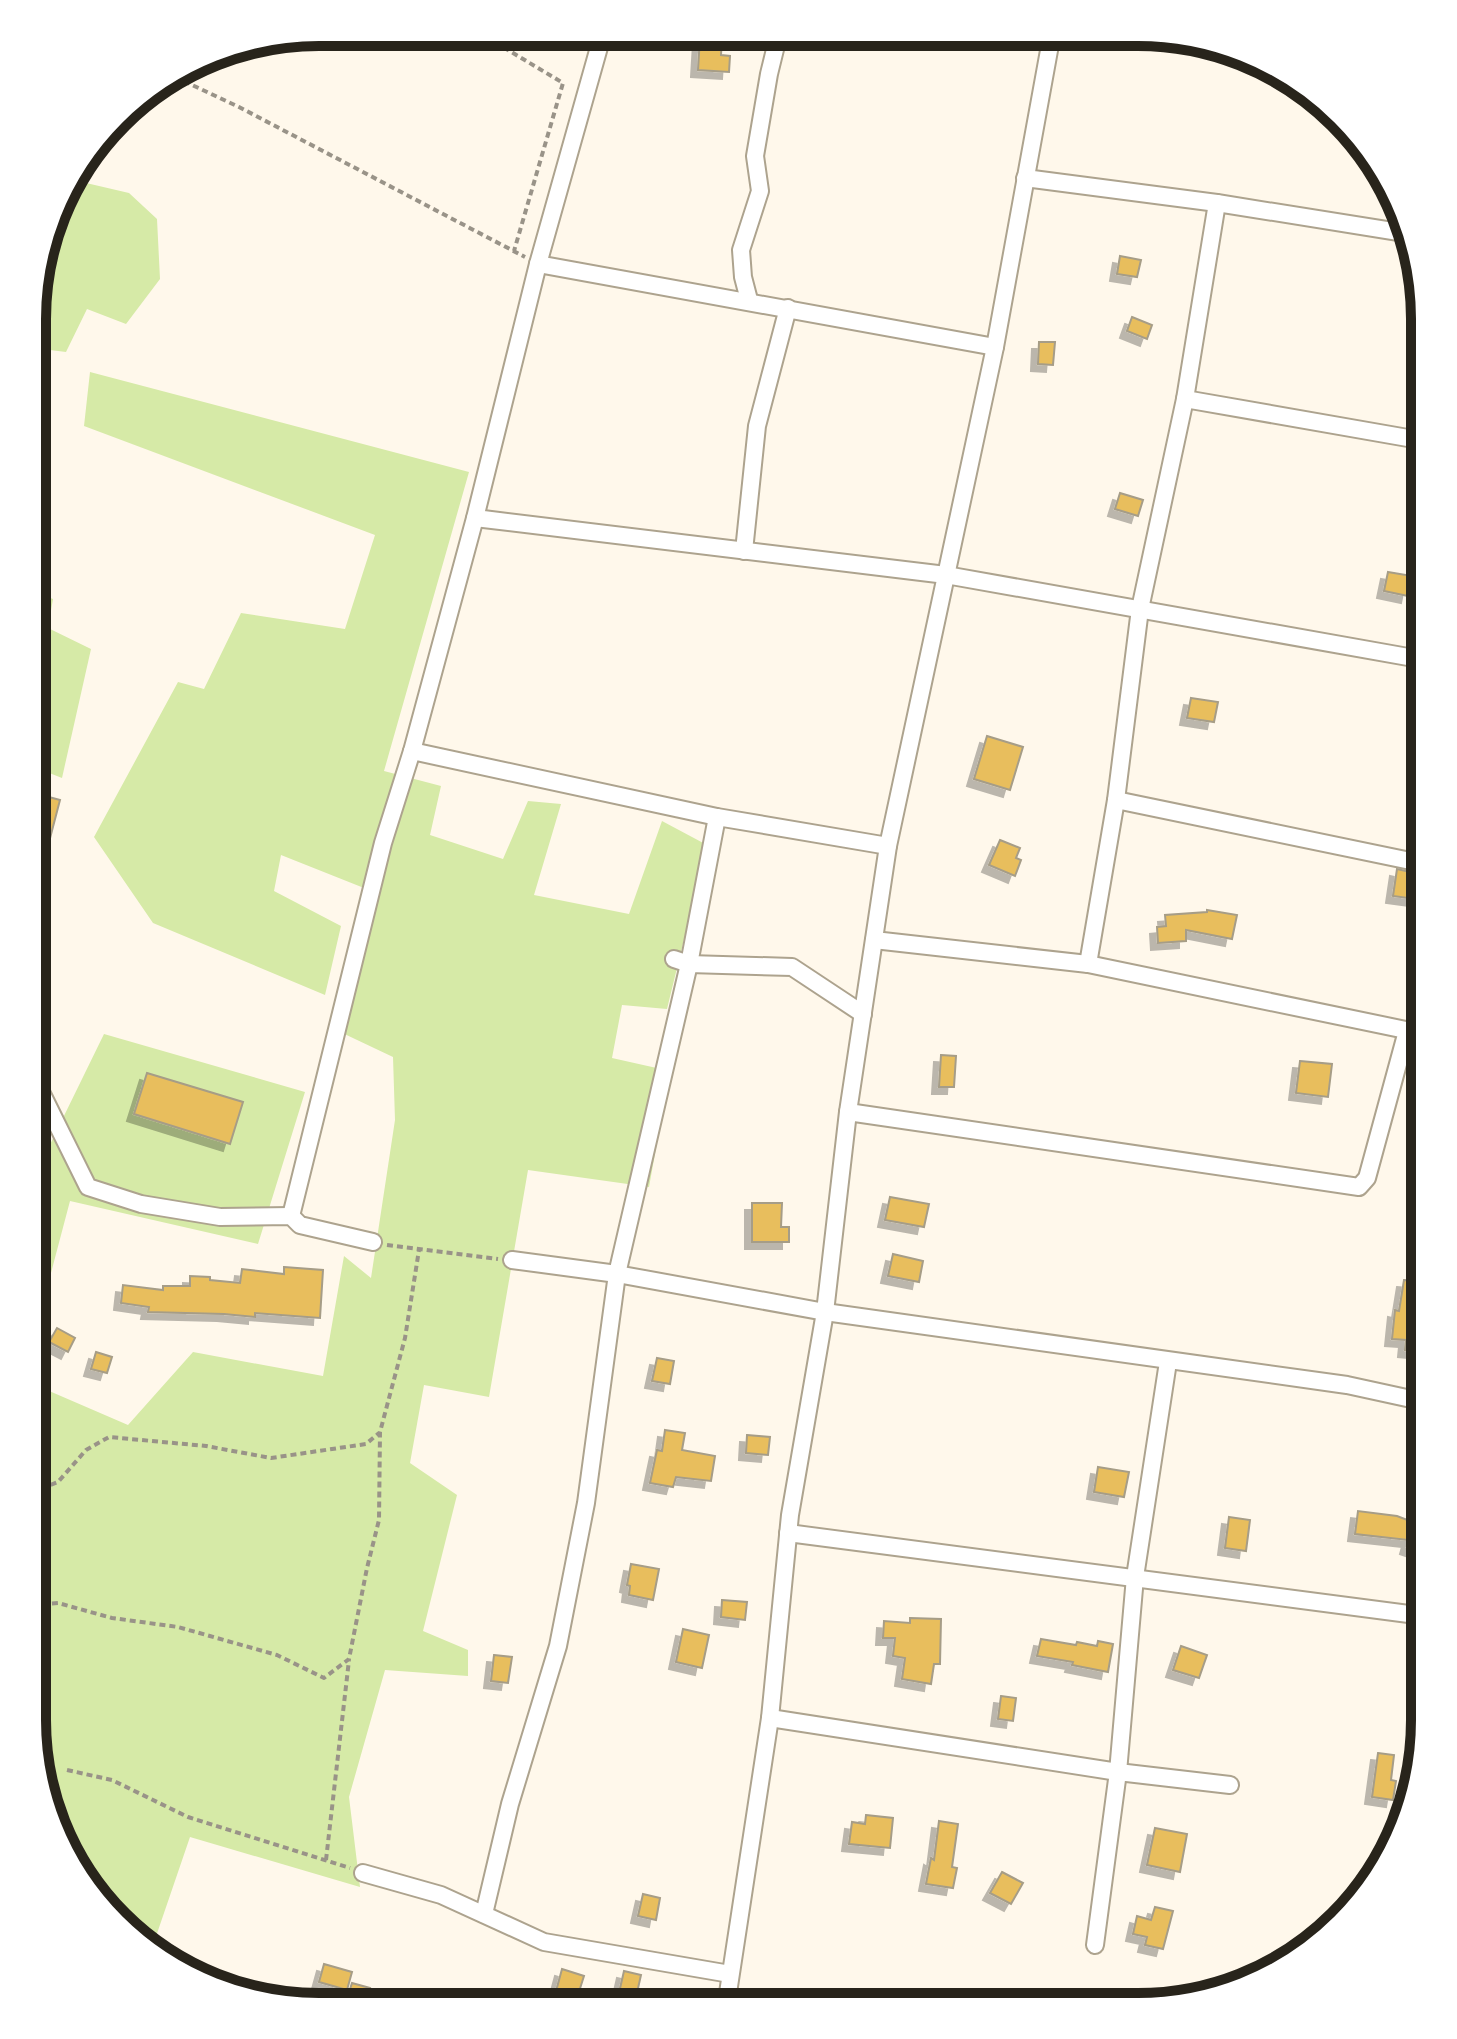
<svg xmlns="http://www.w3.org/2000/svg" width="1457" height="2039" viewBox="0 0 1457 2039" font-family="Mulish,sans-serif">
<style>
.green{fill:#d6eaa7}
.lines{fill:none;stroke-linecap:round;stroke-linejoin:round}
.stream{stroke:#437ca6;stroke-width:6}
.building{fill:#e8be5d;stroke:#a69d87;stroke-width:2;filter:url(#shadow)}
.minor-casing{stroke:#ada38e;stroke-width:20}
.path{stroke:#999388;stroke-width:4;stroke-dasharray:6 4;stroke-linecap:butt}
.minor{stroke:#fff;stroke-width:16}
.rim{fill:none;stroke:#28241b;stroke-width:10}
</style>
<defs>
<filter id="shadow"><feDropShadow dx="-7" dy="7" stdDeviation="0" flood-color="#0004"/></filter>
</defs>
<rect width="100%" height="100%" fill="#fff8eb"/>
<g class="green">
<polygon points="69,179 129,193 157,219 160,279 126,324 87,309 66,352 34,348 35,281"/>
<polygon points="90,372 469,472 384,771 441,786 430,835 503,859 528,801 561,804 534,895 629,914 662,821 707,845 667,1009 622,1005 612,1058 670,1071 649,1187 528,1170 489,1397 424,1385 410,1463 457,1495 423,1631 468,1650 468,1676 385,1670 349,1797 360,1887 190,1837 151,1951 145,1948 61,1847 32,1720 33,1384 128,1425 193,1352 323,1376 344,1256 371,1278 395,1120 393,1057 336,1030 364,888 281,855 274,891 341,926 325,995 153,923 94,837 178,682 204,689 241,613 345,629 375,535 84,426"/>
<polygon points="34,592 53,599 48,628 91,649 62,778 34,767"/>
<polygon points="104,1034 305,1092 258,1244 70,1201 33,1341 33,1164 39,1167"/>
</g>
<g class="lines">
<path class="stream" d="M60 1842C79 1853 95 1875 102 1896"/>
</g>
<g class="building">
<polygon points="700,37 722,38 721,55 730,56 729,72 698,70"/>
<polygon points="1120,256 1141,260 1137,277 1117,274"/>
<polygon points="1132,317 1152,325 1147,339 1127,331"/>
<polygon points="1039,342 1055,342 1053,365 1038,364"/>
<polygon points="1120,493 1143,500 1138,516 1115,509"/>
<polygon points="1388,572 1412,576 1408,596 1384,591"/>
<polygon points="1191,698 1218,702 1214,722 1187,718"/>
<polygon points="987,736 1023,747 1010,790 974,779"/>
<polygon points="34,793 60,800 48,846 34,842"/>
<polygon points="1000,840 1020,848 1016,858 1021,860 1015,876 989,865"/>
<polygon points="1397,869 1419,874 1415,899 1393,896"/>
<polygon points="1207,910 1237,915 1232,939 1186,930 1186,941 1158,943 1157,927 1166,926 1165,915 1207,912"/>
<polygon points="941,1055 956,1056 954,1087 939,1087"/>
<polygon points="1300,1061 1332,1064 1328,1097 1296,1093"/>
<polygon points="147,1073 243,1102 230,1144 134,1114"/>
<polygon points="890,1197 929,1204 924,1227 885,1220"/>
<polygon points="752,1203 782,1203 781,1227 789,1227 789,1242 752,1242"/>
<polygon points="893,1254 923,1261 919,1282 888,1276"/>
<polygon points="284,1267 323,1270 320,1318 255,1313 255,1317 224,1314 148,1312 149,1307 121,1303 123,1285 163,1290 163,1286 190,1286 190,1276 210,1277 210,1280 240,1283 242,1269 284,1274"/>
<polygon points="1404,1280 1425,1282 1422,1304 1425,1304 1425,1352 1405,1350 1406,1340 1392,1339 1395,1310 1399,1311"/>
<polygon points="57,1328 75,1338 68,1352 49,1342"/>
<polygon points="96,1352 112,1357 107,1373 91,1369"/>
<polygon points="657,1358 674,1361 670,1384 652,1381"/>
<polygon points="665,1430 685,1433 682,1450 715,1456 711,1481 676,1477 673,1487 650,1483 657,1450 662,1451"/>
<polygon points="747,1435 770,1437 768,1455 746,1453"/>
<polygon points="1098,1467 1129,1472 1124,1497 1094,1492"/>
<polygon points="1423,1503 1424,1553 1407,1547 1409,1540 1355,1534 1358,1511 1397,1516 1415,1523"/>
<polygon points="1229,1517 1250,1520 1246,1551 1225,1548"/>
<polygon points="631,1564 659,1569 653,1600 629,1595 630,1586 627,1585"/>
<polygon points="722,1600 747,1602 745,1620 721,1617"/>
<polygon points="910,1618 941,1619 940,1664 934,1664 931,1684 902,1679 905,1658 893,1656 895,1638 883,1638 884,1621 910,1623"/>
<polygon points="683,1629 709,1635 702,1668 676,1662"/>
<polygon points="1041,1639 1076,1645 1077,1642 1097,1646 1098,1641 1113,1644 1108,1672 1072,1665 1073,1662 1037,1656"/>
<polygon points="1181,1646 1207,1655 1199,1678 1173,1670"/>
<polygon points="494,1655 512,1657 508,1683 491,1681"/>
<polygon points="1001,1696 1016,1698 1013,1721 998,1719"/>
<polygon points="1378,1753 1394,1755 1391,1780 1396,1781 1393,1800 1372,1797"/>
<polygon points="866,1815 893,1818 890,1848 849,1844 852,1822 865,1824"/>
<polygon points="939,1821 958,1824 952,1867 957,1868 953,1888 926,1884 931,1858 934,1860"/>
<polygon points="1155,1828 1187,1834 1180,1872 1147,1865"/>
<polygon points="1002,1872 1023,1883 1011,1904 990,1893"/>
<polygon points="643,1894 660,1898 656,1920 638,1916"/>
<polygon points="1155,1907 1173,1911 1163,1949 1145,1945 1147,1937 1133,1934 1137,1916 1151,1920"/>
<polygon points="324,1964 352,1972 347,1990 319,1982"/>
<polygon points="562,1969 584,1976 576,2001 555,1995"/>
<polygon points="624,1971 641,1975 634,2006 616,2006"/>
<polygon points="352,1983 370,1988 365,2005 345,2005"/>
</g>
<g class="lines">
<defs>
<g id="minor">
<polyline points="1025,178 1217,203 1405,233"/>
<polyline points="538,264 995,347"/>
<polyline points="749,300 743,277 741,250 760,191 755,156 769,74 779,33"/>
<polyline points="1185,399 1425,441"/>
<polyline points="475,518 946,575 1425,660"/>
<polyline points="744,551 757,426 788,308"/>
<polyline points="412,751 717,817 888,846"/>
<polyline points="1116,800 1425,864"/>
<polyline points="874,940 1088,964 1425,1034"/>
<polyline points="674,959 689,964 792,967 863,1014"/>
<polyline points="1088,964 1116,800 1140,609 1185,399 1217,203"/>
<polyline points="33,1021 38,1086 88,1187 141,1204 220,1217 291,1216 300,1225 373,1242"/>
<polyline points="848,1112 1359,1187 1367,1178 1407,1031"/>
<polyline points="291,1216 383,843 412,751 475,518 538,264 603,33"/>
<polyline points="512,1260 617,1274 825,1312 1347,1385 1425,1402"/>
<polyline points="788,1533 1424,1616"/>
<polyline points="770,1718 1118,1772 1135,1577 1168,1362"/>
<polyline points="363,1873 441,1895 544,1942 730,1974"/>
<polyline points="484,1914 510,1804 558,1646 586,1503 617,1274 689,964 717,817"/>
<polyline points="1095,1945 1118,1772 1230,1785"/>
<polyline points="726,2006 770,1718 790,1515 825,1312 848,1112 888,846 995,347 1052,34"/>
</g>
</defs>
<use href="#minor" class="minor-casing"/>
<g class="path">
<polyline points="478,32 563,83 514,251"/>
<polyline points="175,77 239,107 525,257"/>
<polyline points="387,1245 498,1259"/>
<polyline points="32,1492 58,1482 86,1450 109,1437 206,1446 271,1458 366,1444 379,1433"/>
<polyline points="32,1605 58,1603 112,1618 178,1627 277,1655 324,1678 349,1659 367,1568 379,1520 380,1432 405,1338 419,1250"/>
<polyline points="67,1770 112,1780 188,1817 350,1868"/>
<polyline points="326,1860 349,1660"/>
</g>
<use href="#minor" class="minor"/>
</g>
<path d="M0 0H1457V2039H0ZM319 46H1138A273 273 0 0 1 1411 319V1720A273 273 0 0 1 1138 1993H319A273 273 0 0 1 46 1720V319A273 273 0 0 1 319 46Z" fill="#fff" fill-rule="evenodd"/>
<path class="rim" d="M319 46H1138A273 273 0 0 1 1411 319V1720A273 273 0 0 1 1138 1993H319A273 273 0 0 1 46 1720V319A273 273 0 0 1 319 46Z"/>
</svg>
